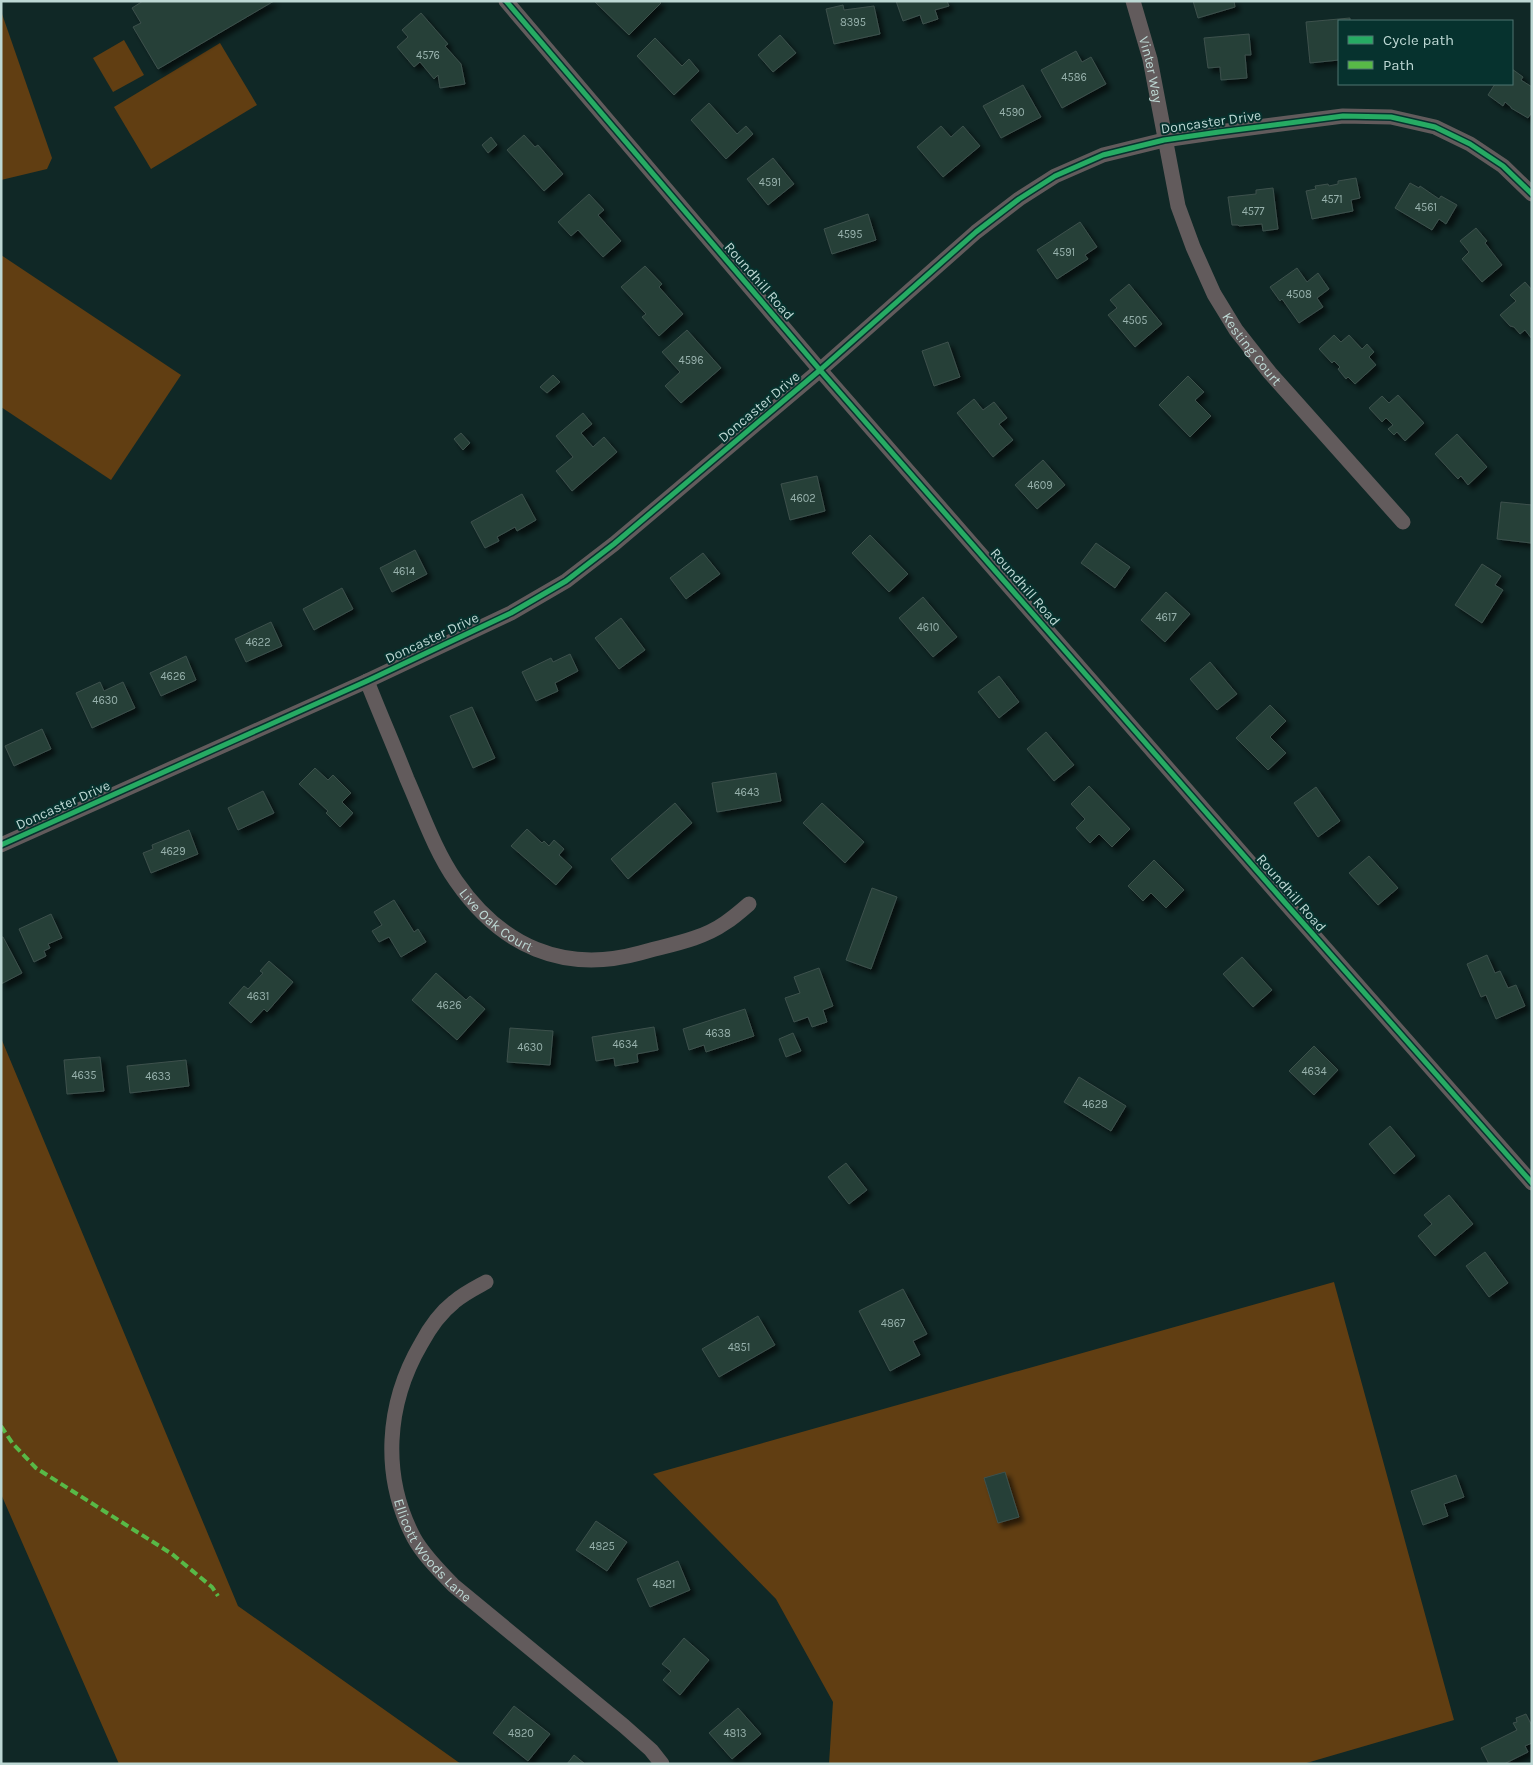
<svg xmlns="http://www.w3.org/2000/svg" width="1533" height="1765" viewBox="0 0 1533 1765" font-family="Karla,sans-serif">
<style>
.green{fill:#613e12}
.building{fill:#273f39;stroke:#3d514c;filter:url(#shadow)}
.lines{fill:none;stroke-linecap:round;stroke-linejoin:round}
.street{stroke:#625b5c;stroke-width:15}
.quiet{stroke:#58b947;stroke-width:4;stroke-dasharray:8 4;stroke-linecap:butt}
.cycleway-casing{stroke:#06322e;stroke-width:8}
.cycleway{stroke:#26ab63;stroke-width:5}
.labels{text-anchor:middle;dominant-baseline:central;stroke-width:4;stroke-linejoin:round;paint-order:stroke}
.number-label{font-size:11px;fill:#98b2ad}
.street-label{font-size:14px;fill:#bdd8d4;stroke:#06322e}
</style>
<defs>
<filter id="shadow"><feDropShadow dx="4.5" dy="4.5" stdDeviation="2.5" flood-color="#0009"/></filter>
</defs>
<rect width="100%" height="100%" fill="#102826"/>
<g class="green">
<polygon points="1,11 52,158 47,169 1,180"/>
<polygon points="124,40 144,75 113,92 93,58"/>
<polygon points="220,43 257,105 151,169 114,107"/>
<polygon points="1,255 181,375 111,480 1,407"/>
<polygon points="1,1038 238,1606 461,1764 119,1764 1,1494"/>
<polygon points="1334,1282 1454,1720 1303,1764 829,1764 833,1702 776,1599 653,1474"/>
</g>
<g class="building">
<polygon points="143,1 274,1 158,69 133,27 141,23 132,8"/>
<polygon points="594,1 659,1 661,3 629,35"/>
<polygon points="896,1 947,1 949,6 935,10 938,19 923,24 920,15 903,21"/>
<polygon points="1193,1 1234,1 1235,7 1198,18"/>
<polygon points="843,5 844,10 874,6 880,34 834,44 826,9"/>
<polygon points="421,13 448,44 445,46 461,64 465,84 440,88 438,75 434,79 420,62 414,67 397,47 408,37 402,30"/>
<polygon points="1350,18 1350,21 1339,21 1339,60 1310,63 1306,22"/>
<polygon points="1249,34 1251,55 1245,55 1247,78 1221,80 1220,67 1208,68 1204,38"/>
<polygon points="780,35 796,53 773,72 758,55"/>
<polygon points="655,38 682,66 689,59 699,71 674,95 637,56"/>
<polygon points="1076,51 1082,62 1091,57 1106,84 1062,108 1041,70"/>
<polygon points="1512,69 1523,77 1521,80 1532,87 1532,112 1528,118 1511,108 1511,107 1505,102 1503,106 1488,95 1495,84 1512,84"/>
<polygon points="1023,85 1041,117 1001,138 983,106"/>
<polygon points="709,103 737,134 746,126 753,134 726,159 691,120"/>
<polygon points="941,126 951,137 963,126 980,146 943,177 917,147"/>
<polygon points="524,135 535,147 538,145 563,174 544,191 507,150"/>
<polygon points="491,137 497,145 488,153 482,145"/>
<polygon points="773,158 794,184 768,205 747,179"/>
<polygon points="1356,178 1360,198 1351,200 1353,211 1312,219 1306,191 1316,189 1315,186 1328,184 1329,186 1338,184 1338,181"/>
<polygon points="1410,183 1419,188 1420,186 1439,199 1441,196 1457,205 1446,224 1439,219 1432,230 1395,208"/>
<polygon points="1273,188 1278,229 1263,231 1262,224 1239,226 1238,225 1232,225 1228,197 1256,194 1256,190"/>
<polygon points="589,194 604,210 598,215 621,241 603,257 578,230 571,236 558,222"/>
<polygon points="868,214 876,240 832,254 824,229"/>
<polygon points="1080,222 1097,247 1085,255 1088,259 1057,279 1037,250"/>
<polygon points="1476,228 1487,241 1485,243 1502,265 1482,282 1462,259 1469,252 1460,241"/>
<polygon points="645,266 662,284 659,287 683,314 659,336 642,317 646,314 621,287"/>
<polygon points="1297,268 1307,282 1318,273 1329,289 1317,298 1323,307 1299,323 1282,299 1280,301 1270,287"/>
<polygon points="1525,282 1532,290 1532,339 1525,330 1520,334 1514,327 1510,326 1500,315 1516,301 1510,295"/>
<polygon points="1129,284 1162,324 1135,347 1108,315 1117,308 1110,300"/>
<polygon points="687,330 721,368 681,403 665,386 680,372 662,352"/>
<polygon points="1334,335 1341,342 1349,335 1362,349 1367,344 1374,352 1369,357 1376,365 1355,384 1348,377 1346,379 1338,369 1340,367 1334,361 1332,363 1319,349"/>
<polygon points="948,342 960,377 934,386 922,351"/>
<polygon points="553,375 560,382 547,393 540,387"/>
<polygon points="1188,376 1204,392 1195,400 1211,416 1190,437 1159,405"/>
<polygon points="1398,395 1424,423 1405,441 1397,432 1394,435 1388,429 1393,425 1386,418 1382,422 1369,408 1382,396 1389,403"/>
<polygon points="974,399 983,410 994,402 1007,418 999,424 1013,440 993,457 957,413"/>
<polygon points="583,413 592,424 581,433 593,447 604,437 617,452 572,491 556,471 573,457 556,436"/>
<polygon points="461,433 470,443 463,450 454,439"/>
<polygon points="1457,434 1487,467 1468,485 1461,476 1458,479 1435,454"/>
<polygon points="1043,460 1065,485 1037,509 1015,485"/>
<polygon points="817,476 825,511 790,520 781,484"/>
<polygon points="522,494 536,520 517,531 515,527 497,537 499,541 485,548 471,522"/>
<polygon points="1501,502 1532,505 1531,543 1497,539"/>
<polygon points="870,535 908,574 889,592 852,553"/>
<polygon points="1096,543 1130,567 1115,588 1081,563"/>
<polygon points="415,550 427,574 392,592 380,568"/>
<polygon points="703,553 720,574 686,599 670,578"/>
<polygon points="1482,564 1501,576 1495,585 1503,590 1482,623 1455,605"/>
<polygon points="342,588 353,609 314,630 303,609"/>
<polygon points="1166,592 1190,614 1165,642 1141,620"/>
<polygon points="923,597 957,637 933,657 899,618"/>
<polygon points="621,618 645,650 619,669 595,638"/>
<polygon points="271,622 282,646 246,662 235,639"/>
<polygon points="570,654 578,671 555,683 558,691 536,701 522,672 551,658 553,662"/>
<polygon points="186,656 196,680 161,696 150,673"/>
<polygon points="1210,662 1237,694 1217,710 1190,679"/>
<polygon points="999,676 1019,702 999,718 978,692"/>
<polygon points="100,682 104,691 123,682 135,708 92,728 76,693"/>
<polygon points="1270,705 1286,721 1270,737 1286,753 1268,770 1236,738"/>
<polygon points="472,707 495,758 473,768 450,716"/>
<polygon points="42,729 51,749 14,766 5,746"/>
<polygon points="1046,732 1074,765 1054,781 1027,749"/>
<polygon points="315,768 328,780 333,775 351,793 342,802 353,813 340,827 326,813 328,811 299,784"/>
<polygon points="776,773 781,801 717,812 712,783"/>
<polygon points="1089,786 1130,829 1112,847 1099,834 1090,843 1076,828 1085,819 1071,804"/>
<polygon points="1316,787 1340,821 1318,837 1294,803"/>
<polygon points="263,791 274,813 238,830 228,808"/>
<polygon points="675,803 692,823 628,879 611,859"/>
<polygon points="822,803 864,842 845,863 803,823"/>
<polygon points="527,829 542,843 544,841 549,846 554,840 564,849 559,855 572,867 556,885 511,846"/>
<polygon points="189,830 198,854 151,873 143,853 153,849 152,845"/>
<polygon points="1369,856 1398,888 1378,905 1349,873"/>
<polygon points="1154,860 1184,890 1166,908 1151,893 1143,901 1128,886"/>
<polygon points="872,888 897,897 871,969 846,960"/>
<polygon points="394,900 414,932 418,929 426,942 401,957 389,937 379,942 372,931 382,925 374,912"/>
<polygon points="51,914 62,938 48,944 50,948 44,951 46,956 34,962 19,929"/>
<polygon points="1,937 3,937 22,973 1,984"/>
<polygon points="1487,955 1495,973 1500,971 1508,988 1516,985 1525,1006 1496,1019 1486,995 1481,997 1467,964"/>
<polygon points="1242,957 1272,990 1253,1007 1223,974"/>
<polygon points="269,961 293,982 267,1012 264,1009 251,1023 229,1003 244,986 248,989 263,973 260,971"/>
<polygon points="819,968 833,1006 823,1010 827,1022 812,1027 808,1017 794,1022 785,998 800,993 794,977"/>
<polygon points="436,973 466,1000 470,996 485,1009 457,1040 412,1000"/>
<polygon points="745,1009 754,1036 706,1052 704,1045 689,1050 683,1029"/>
<polygon points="654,1027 658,1050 637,1054 638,1062 615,1066 614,1058 596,1061 592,1037"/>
<polygon points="510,1028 553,1031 550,1065 507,1062"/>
<polygon points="793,1033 801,1051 786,1057 779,1039"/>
<polygon points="1314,1046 1338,1070 1314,1095 1289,1071"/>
<polygon points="100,1057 104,1091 67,1094 64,1060"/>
<polygon points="186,1060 189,1086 130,1093 127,1066"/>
<polygon points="1079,1077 1126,1106 1111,1131 1064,1102"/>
<polygon points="1390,1126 1415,1156 1394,1174 1369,1144"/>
<polygon points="846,1163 867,1190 849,1204 828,1177"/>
<polygon points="1449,1195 1473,1224 1435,1256 1418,1236 1432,1224 1424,1215"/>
<polygon points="1485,1252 1508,1283 1489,1297 1466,1266"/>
<polygon points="903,1289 927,1334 913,1341 920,1355 890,1371 859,1311"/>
<polygon points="758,1316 775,1345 719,1377 702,1349"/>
<polygon points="1005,1472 1019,1517 998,1523 984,1478"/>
<polygon points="1456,1475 1464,1497 1444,1504 1448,1516 1423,1525 1411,1491"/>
<polygon points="596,1521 627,1542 607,1571 576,1550"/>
<polygon points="678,1561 690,1590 650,1607 637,1579"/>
<polygon points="684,1638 709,1660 680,1695 663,1680 671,1671 662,1664"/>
<polygon points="514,1706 550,1734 528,1761 493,1733"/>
<polygon points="738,1708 761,1734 732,1759 709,1733"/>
<polygon points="1526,1714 1532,1726 1532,1743 1525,1746 1528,1752 1504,1764 1489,1764 1481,1748 1517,1730 1513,1723 1517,1722 1516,1718"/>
<polygon points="574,1755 585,1764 567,1764"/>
</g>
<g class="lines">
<g class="street">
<polyline points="506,1 820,370 1280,897 1532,1183"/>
<path id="s1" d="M1133 1 1150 59 1178 206 1193 247 1214 294 1236 330 1270 373 1403 522"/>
<path id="s2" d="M367 681C380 714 394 746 407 779 422 813 435 851 456 881 501 946 563 974 640 953 668 945 701 940 725 923 733 918 741 911 749 904"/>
<polyline points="1,845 367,681 511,613 566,581 614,544 820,370 976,232 1019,199 1055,176 1103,155 1164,140 1219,132 1343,116 1391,117 1435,127 1470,144 1503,166 1532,194"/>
<path id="s3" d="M486 1282C475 1288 463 1294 454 1302 440 1313 429 1329 421 1344 386 1404 381 1476 414 1538 424 1556 439 1570 453 1585L624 1726 651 1750 662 1764"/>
</g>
<polyline class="quiet" points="1,1426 13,1444 36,1468 172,1554 212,1587 218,1596"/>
<defs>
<g id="cycleway">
<polyline points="506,1 820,370 1280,897 1532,1183"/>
<polyline points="1,845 367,681 511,613 566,581 614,544 820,370 976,232 1019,199 1055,176 1103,155 1164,140 1219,132 1343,116 1391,117 1435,127 1470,144 1503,166 1532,194"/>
</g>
</defs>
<use href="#cycleway" class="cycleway-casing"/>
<use href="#cycleway" class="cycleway"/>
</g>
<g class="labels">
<g class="number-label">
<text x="853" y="22">8395</text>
<text x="428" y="55">4576</text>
<text x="1074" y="77">4586</text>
<text x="1012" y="112">4590</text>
<text x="770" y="182">4591</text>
<text x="1332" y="199">4571</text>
<text x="1426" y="207">4561</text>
<text x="1253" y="211">4577</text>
<text x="850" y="234">4595</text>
<text x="1064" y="252">4591</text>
<text x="1299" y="294">4508</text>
<text x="1135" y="320">4505</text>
<text x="691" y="360">4596</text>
<text x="1040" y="485">4609</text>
<text x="803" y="498">4602</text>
<text x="404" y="571">4614</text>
<text x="1166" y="617">4617</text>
<text x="928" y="627">4610</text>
<text x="258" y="642">4622</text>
<text x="173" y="676">4626</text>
<text x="105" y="700">4630</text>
<text x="747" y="792">4643</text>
<text x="173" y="851">4629</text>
<text x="258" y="996">4631</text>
<text x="449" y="1005">4626</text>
<text x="718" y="1033">4638</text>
<text x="625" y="1044">4634</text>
<text x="530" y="1047">4630</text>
<text x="1314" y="1071">4634</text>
<text x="84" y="1075">4635</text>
<text x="158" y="1076">4633</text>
<text x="1095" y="1104">4628</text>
<text x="893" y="1323">4867</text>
<text x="739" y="1347">4851</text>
<text x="602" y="1546">4825</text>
<text x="664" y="1584">4821</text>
<text x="521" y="1733">4820</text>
<text x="735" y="1733">4813</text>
</g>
<g class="street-label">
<text stroke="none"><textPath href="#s1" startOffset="71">Vinter Way</textPath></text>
<text transform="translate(1211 122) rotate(-8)">Doncaster Drive</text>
<text transform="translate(759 281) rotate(49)">Roundhill Road</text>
<text stroke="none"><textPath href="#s1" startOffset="372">Kesting Court</textPath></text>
<text transform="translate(759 407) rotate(-40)">Doncaster Drive</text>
<text transform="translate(1025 587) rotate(49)">Roundhill Road</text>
<text transform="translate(432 638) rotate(-25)">Doncaster Drive</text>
<text transform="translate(63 805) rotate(-24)">Doncaster Drive</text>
<text transform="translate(1291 893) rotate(49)">Roundhill Road</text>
<text stroke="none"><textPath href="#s2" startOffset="276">Live Oak Court</textPath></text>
<text stroke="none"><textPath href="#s3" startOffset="315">Ellicott Woods Lane</textPath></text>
</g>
</g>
<rect width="1533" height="1765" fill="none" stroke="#bdd8d4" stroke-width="5"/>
<rect x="1338" y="20" width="175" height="65" fill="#06322e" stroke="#4f7470"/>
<rect x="1348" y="36" width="25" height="8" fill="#26ab63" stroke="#4f7470"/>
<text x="1383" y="45" font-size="15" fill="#bdd8d4">Cycle path</text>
<rect x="1348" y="61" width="25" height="8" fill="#58b947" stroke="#4f7470"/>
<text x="1383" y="70" font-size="15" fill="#bdd8d4">Path</text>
</svg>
